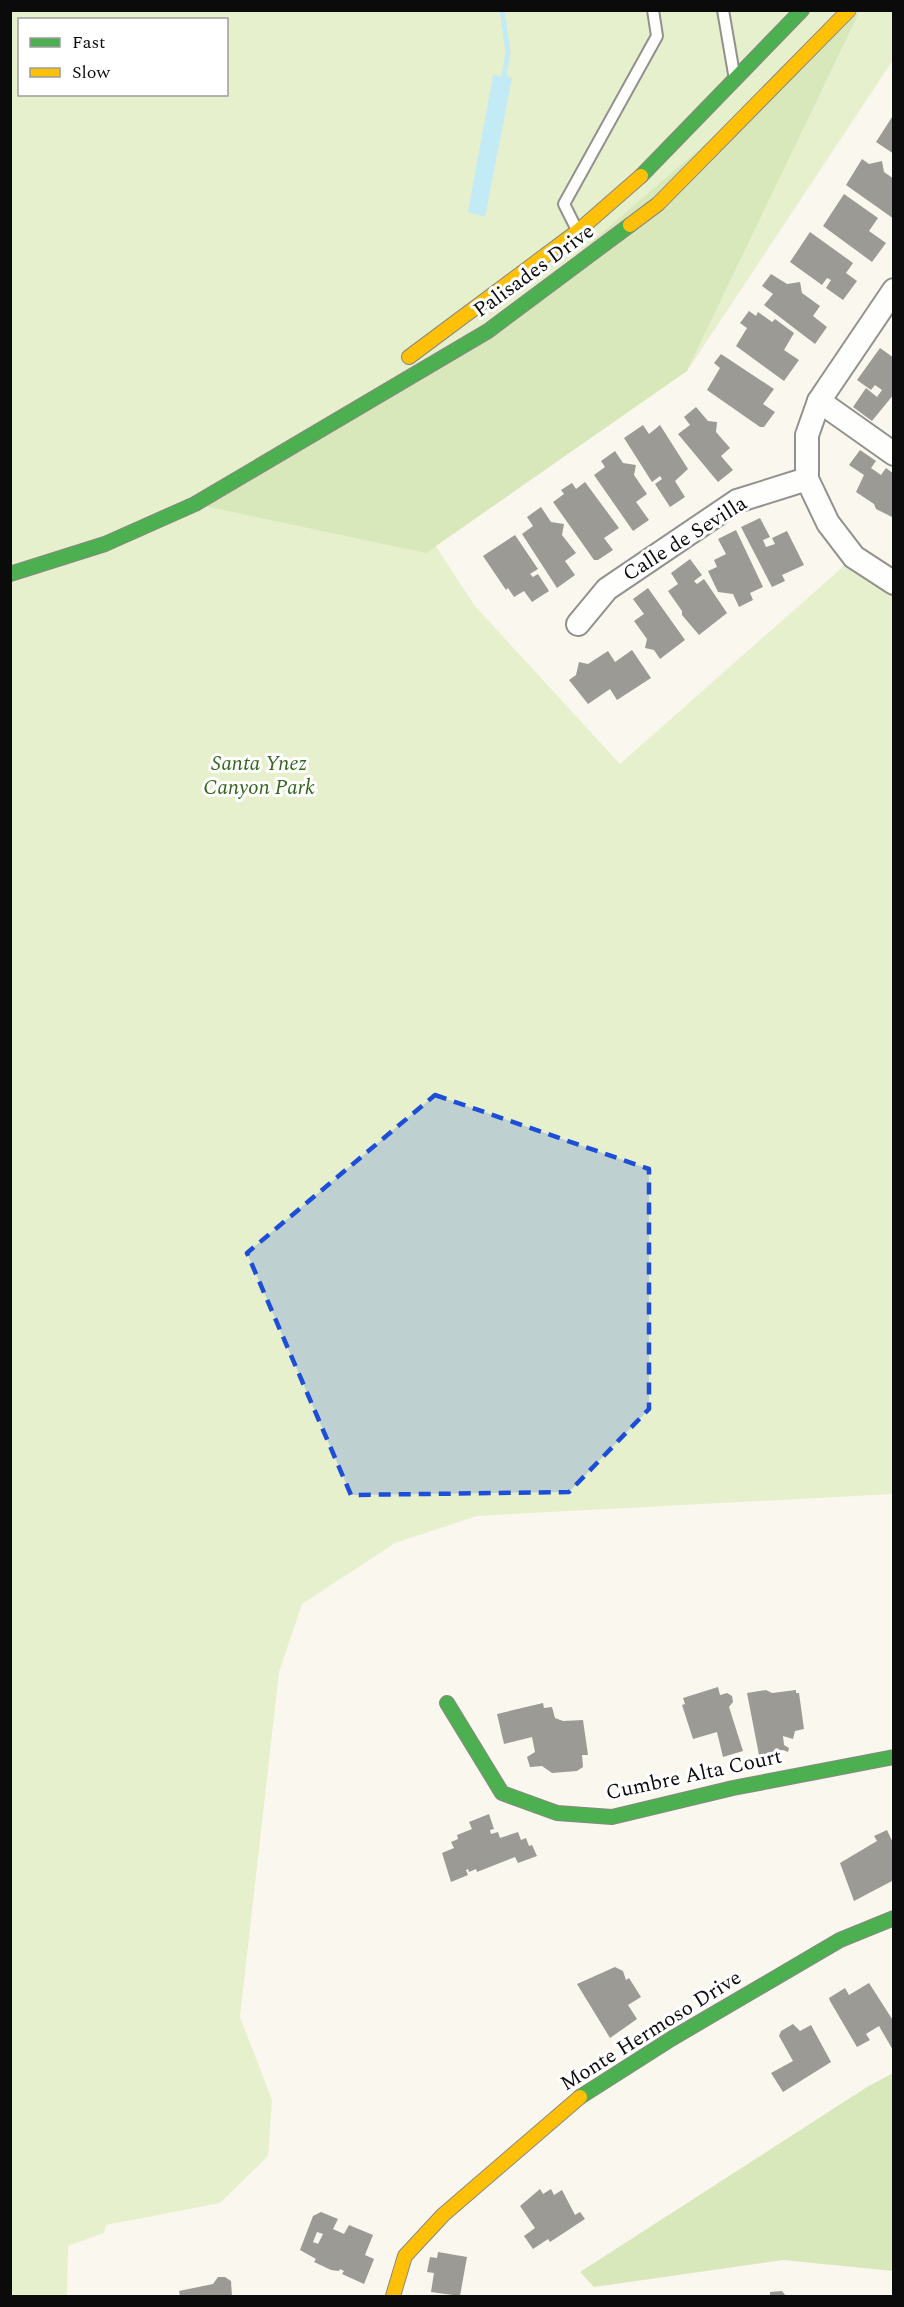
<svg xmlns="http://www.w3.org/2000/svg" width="904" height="2307" viewBox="0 0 904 2307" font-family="Spectral,serif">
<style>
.green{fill:#e7f0cd;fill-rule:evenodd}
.forest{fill:#d8e8bb}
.water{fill:#c3ebf6}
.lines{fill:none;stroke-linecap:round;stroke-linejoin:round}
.stream{stroke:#c3ebf6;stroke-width:5}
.building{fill:#9c9a95;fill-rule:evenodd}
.lane-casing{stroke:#93918e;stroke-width:14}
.street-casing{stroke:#93918e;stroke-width:26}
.fast-casing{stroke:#898884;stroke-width:16}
.slow-casing{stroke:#898884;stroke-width:16}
.lane{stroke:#fefefd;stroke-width:10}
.street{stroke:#fefefd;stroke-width:22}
.fast{stroke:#4caf50;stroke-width:14}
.slow{stroke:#ffc107;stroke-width:14}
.marked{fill:#1d4ed8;fill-opacity:0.2;stroke:#1d4ed8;stroke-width:4.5;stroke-dasharray:12 8;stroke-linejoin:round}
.labels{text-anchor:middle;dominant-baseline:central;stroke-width:6;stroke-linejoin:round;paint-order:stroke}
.street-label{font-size:21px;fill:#0b0b0b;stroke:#fff}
.park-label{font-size:21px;font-style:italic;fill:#33651a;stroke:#fff}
</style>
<rect width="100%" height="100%" fill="#faf7ef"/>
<g class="green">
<path d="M11 11H849L739 125 359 429 475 606 620 764 854 557 893 583V1494L477 1516 395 1543 302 1604 279 1672 240 2017 272 2100 268 2156 220 2203 106 2225 104 2233 68 2246 67 2296H11ZM20 20H226V94H20Z"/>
<polygon points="860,11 893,11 893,60 687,371"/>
</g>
<g class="forest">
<polygon points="860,11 687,371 426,553 195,504 488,331"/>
<polygon points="893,2073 893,2271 783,2260 594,2287 580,2272 867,2087"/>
</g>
<polygon class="water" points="493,75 512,78 485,217 468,212"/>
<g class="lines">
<polyline class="stream" points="502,10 508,52 503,83"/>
</g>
<g class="building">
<polygon points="894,114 894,154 876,142"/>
<polygon points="862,159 869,164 882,161 884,172 894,179 894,219 846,185"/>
<polygon points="844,194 878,218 869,231 886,243 872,262 823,226"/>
<polygon points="810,232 853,263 846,273 857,281 843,300 826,288 831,280 827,278 822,285 790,262"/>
<polygon points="771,274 787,284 800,282 802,293 820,306 813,316 827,327 815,344 764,305 773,294 762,286"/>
<polygon points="749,311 756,316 758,312 772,322 775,319 794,333 784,350 799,360 784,381 736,346 747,328 740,323"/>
<polygon points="880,348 894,358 894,394 872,421 853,407 866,388 877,397 882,390 875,385 871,390 857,380"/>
<polygon points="721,354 774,389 763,404 775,412 764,427 760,427 707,390 720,368 714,363"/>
<polygon points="696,407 708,421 717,422 716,432 730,448 721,456 733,470 718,482 678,434 690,425 684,417"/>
<polygon points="643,425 649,434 660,425 688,469 675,481 685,497 670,507 655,484 662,479 660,476 652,482 624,438"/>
<polygon points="860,450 876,461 871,468 881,475 886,468 894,474 894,518 876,509 874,504 856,492 864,475 849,465"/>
<polygon points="615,451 623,463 636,465 634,475 647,494 636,502 649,520 633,531 594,475 605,467 601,461"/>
<polygon points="585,482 619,528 604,538 613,550 598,560 594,560 553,502 564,494 561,490 572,483 576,489"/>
<polygon points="541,507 551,522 564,524 562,535 576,553 565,561 575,575 557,588 522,534 533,526 527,517"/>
<polygon points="760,518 770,537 763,540 766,547 775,544 772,538 787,531 804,565 782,575 785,581 772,587 741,527"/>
<polygon points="736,530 763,587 750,593 753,600 739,607 733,594 718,592 708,571 717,567 714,560 726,554 718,539"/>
<polygon points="515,535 538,569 530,574 533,577 538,574 549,591 532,602 524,591 514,597 508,588 506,590 483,556"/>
<polygon points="690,559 702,575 694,581 697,584 704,579 727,613 699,635 682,615 682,611 668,591 678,584 671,573"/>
<polygon points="648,588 685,640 660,659 654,650 645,648 647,639 634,621 644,614 633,599"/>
<polygon points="632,650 651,678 617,700 610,689 588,704 569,680 576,675 579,662 588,664 608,651 615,662"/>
<polygon points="718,1687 720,1695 727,1693 732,1696 733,1702 729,1707 743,1751 723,1757 717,1732 693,1739 682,1705 685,1704 683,1698"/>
<polygon points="766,1690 772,1693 796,1690 796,1693 799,1693 804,1729 795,1731 793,1739 783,1736 784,1745 789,1748 788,1752 783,1750 759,1755 747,1693"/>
<polygon points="543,1703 544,1708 552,1707 555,1718 563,1721 583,1720 588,1755 582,1755 583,1767 577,1771 552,1773 542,1766 530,1767 527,1757 535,1752 532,1737 504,1744 497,1714"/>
<polygon points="489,1814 494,1829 490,1830 491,1834 498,1832 500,1838 518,1832 521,1840 526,1838 529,1846 532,1845 537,1856 518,1863 515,1857 477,1872 476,1869 469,1872 468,1869 466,1870 468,1875 451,1882 442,1853 454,1848 451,1842 458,1839 457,1835 472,1829 469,1822"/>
<polygon points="887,1830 894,1845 894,1886 892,1881 854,1901 840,1863 877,1841 874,1836"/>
<polygon points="615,1967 623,1971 626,1980 629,1978 641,1997 628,2005 637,2019 610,2038 577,1984"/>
<polygon points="869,1983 894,2022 894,2052 879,2026 866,2034 870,2040 857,2047 830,2001 829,1998 845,1988 849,1995"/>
<polygon points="793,2024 800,2031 811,2025 831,2062 783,2092 771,2073 793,2061 779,2036 781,2031"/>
<polygon points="540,2189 543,2194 551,2189 554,2195 562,2190 575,2215 580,2212 585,2219 550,2242 548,2239 533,2249 524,2236 535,2228 520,2206"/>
<path d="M321 2212 338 2219 333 2229 344 2234 349 2225 373 2235 365 2255 374 2259 364 2284 342 2274 344 2271 340 2269 339 2271 331 2270 314 2262 316 2259 300 2250 313 2216ZM317 2232 323 2234 318 2244 313 2242Z"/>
<polygon points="438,2252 467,2257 460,2296 431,2292 434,2273 427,2272 430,2257 437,2258"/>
<polygon points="218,2277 225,2277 231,2281 232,2296 180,2296 179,2291 213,2284"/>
<polygon points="782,2291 786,2296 770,2296 770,2292"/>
</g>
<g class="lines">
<defs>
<g id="lane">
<polyline points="723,10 734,74"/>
<polyline points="576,228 564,204 657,36 653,10"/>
</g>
<g id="street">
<polyline points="894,290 819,401 807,435 807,479 828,523 854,557 894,583"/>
<polyline points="819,401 894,454"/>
<polyline points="578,624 607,589 737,501 807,479"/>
</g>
<g id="fast">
<polyline points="641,176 802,10"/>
<polyline points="10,574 105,544 195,504 488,331 630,225"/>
<polyline points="447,1703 502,1793 557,1813 612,1817 733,1788 894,1757"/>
<polyline points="580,2097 671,2039 840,1940 894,1918"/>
</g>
<g id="slow">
<polyline points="630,225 658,204 849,10"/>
<polyline points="409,357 578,231 641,176"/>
<polyline points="393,2296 405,2256 443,2215 580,2097"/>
</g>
</defs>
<use href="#lane" class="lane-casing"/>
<use href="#street" class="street-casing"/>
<use href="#fast" class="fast-casing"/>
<use href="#slow" class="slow-casing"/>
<use href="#lane" class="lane"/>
<use href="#street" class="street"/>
<use href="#fast" class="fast"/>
<use href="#slow" class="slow"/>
</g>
<path class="marked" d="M435 1095 649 1169V1409L569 1492 351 1495 247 1253Z"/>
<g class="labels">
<g class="street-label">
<text transform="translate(534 271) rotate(-36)">Palisades Drive</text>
<text transform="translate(685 539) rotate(-32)">Calle de Sevilla</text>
<text transform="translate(694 1775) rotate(-12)">Cumbre Alta Court</text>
<text transform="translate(651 2031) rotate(-32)">Monte Hermoso Drive</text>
</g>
<g class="park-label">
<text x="259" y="764">Santa Ynez<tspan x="259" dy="24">Canyon Park</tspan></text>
</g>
</g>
<rect width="904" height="2307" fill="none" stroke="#0b0b0b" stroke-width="24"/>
<rect x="18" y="18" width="210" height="78" fill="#ffffff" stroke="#9d9d9d" stroke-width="1.5"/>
<rect x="30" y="38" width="30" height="9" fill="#4caf50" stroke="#9d9d9d" stroke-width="1.5"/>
<text x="72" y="48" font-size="18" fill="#0b0b0b">Fast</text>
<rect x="30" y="68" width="30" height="9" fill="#ffc107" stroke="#9d9d9d" stroke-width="1.5"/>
<text x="72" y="78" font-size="18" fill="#0b0b0b">Slow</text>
</svg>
